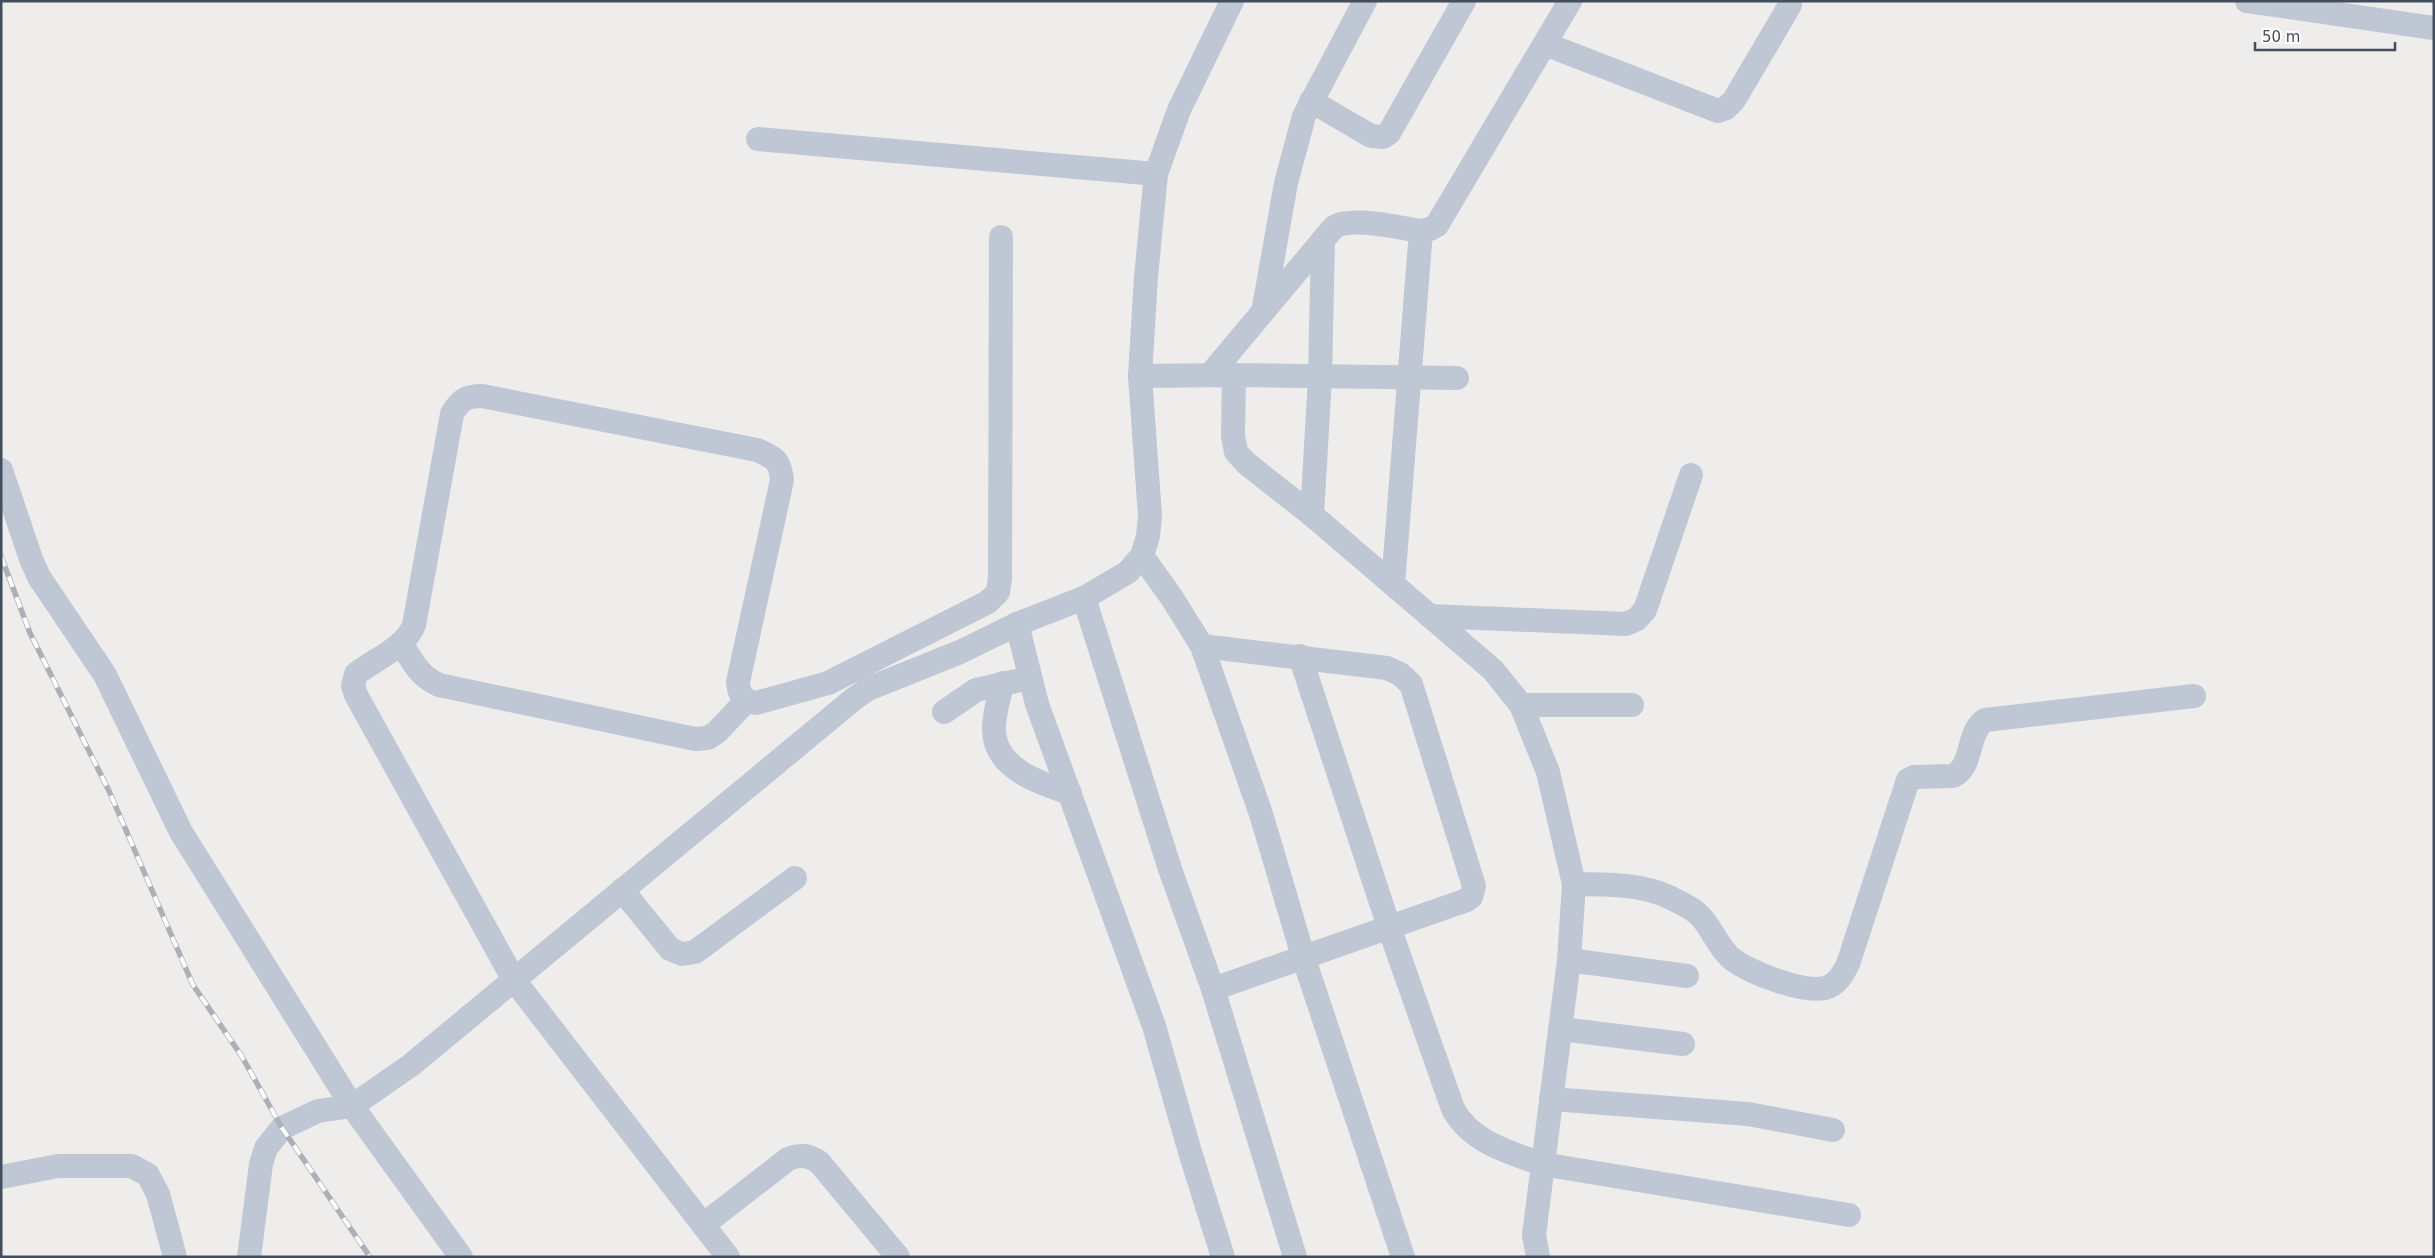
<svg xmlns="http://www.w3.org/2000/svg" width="2435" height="1258" viewBox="0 0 2435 1258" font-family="'DejaVu Sans',sans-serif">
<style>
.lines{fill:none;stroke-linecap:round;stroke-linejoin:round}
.minor{stroke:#bec7d3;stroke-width:24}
.rail-casing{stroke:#adb0b8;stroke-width:5.5}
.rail{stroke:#fff;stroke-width:4;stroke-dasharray:11;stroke-linecap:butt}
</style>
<rect width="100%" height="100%" fill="#efecec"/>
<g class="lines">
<g class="minor">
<polyline points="2247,1 2434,28"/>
<polyline points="1545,44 1718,111 1726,108 1734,100 1790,5"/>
<polyline points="1311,101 1371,136 1383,137 1389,133 1464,1"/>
<polyline points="758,139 1156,174"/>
<polyline points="1264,307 1286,183 1304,116 1365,1"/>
<path d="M1210 375 1334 227C1351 216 1400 228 1421 231L1430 229 1437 225 1570 1"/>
<polyline points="1234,375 1233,436 1236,452 1246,463 1312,515 1493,670 1521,705 1548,772 1574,884 1569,960 1534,1235 1538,1257"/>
<polyline points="1140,376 1234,375 1457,378"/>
<polyline points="1,470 31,559 39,577 105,675 181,832 352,1106 461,1257"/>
<polyline points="1312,515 1320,377 1323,240"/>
<polyline points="1142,556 1172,598 1202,646 1261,814 1303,956 1403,1257"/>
<polyline points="1393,584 1421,231"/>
<polyline points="1084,598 1170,869 1213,989 1295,1257"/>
<polyline points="1430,616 1626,624 1637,619 1645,610 1691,475"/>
<polyline points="1017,624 1037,704 1154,1026 1190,1152 1223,1257"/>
<path d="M401 643C412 661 419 676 439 685L695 739 708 738 717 732 746 701"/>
<polyline points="1202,646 1387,668 1400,674 1411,684 1474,886 1471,897 1467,900 1213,989"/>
<path d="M1300 656 1389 927 1453 1109C1471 1142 1508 1152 1542 1164L1849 1215"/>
<path d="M1003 683C999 697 994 713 994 728 993 768 1039 783 1070 793"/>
<polyline points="1521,705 1632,705"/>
<polyline points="944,712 976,690 1016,681"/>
<path d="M1574 884C1606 885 1642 883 1671 898 1679 902 1690 907 1697 913 1712 926 1717 947 1732 959 1751 973 1802 993 1825 988 1837 985 1843 974 1848 964L1908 780 1914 777 1953 776C1974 766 1966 733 1985 720L2194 696"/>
<polyline points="622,890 670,949 682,954 695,952 795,878"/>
<polyline points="1569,960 1687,976"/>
<polyline points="1561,1029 1683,1044"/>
<polyline points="1551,1099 1748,1114 1833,1130"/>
<polyline points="1,1177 58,1166 132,1166 148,1175 158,1194 175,1257"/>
<path d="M703 1225 788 1159C800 1154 808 1155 819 1162L898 1257"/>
<polyline points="249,1257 261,1164 266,1148 282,1128 318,1111 352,1106 411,1065 855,698 868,689 960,652 1017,624 1084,598 1128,572 1142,556 1148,536 1150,516 1140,376 1146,277 1156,174 1179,110 1232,1"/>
<path d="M728 1257 514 980 356 695 353 686 356 674C375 659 405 648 414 625L452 414C460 400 466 396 482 396L757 450C775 458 780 460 782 480L738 682C739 695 743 700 756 703L828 683 988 602 998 592 1000 578 1001 237"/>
</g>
<defs>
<polyline id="rail" points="1,556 30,633 109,791 193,985 241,1055 282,1128 370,1257"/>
</defs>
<use href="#rail" class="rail-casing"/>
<use href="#rail" class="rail"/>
</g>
<rect width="2435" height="1258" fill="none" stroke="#434d5b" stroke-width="5"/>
<path d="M2255 42v8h140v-8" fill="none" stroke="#434d5b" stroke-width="2.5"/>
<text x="2262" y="42" font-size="15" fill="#434d5b" stroke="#ffffff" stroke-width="4" paint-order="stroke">50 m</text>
</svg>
